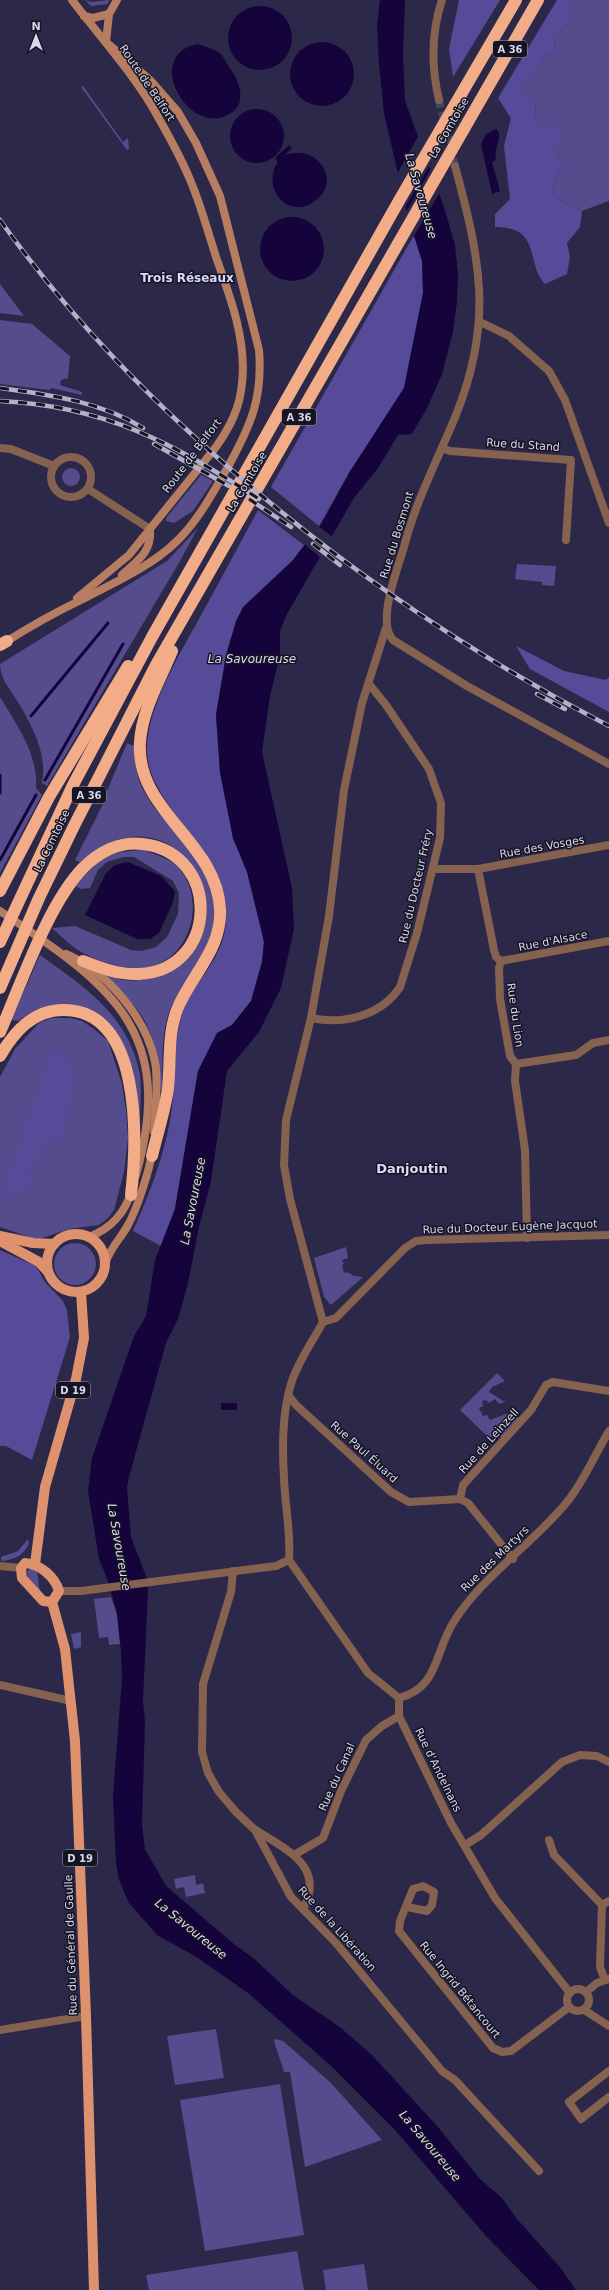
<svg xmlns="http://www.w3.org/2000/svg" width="609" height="2290" viewBox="0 0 609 2290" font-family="'DejaVu Sans',sans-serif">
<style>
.green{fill:#544c8c}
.forest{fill:#564b99}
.water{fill:#15043c}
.pier{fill:#2c2849}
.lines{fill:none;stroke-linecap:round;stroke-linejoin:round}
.stream{stroke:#15043c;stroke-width:3}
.tertiary-tunnel{stroke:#464261;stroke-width:8;stroke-dasharray:8 4;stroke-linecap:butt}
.minor{stroke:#85614f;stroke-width:8}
.tertiary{stroke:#85614f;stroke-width:8}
.secondary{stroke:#b77d60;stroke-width:8}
.primary{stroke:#dd926d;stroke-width:10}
.motorway{stroke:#f3ac88;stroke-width:12}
.rail-casing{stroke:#b2b1c9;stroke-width:4.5}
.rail{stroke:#151422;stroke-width:3;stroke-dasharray:9;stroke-linecap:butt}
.labels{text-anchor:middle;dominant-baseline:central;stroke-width:3;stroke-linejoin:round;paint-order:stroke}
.shield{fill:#151422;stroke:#9d9caf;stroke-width:1}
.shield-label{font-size:10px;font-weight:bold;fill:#d7d6ec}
.street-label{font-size:11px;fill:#d7d6ec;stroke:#151422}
.water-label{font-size:12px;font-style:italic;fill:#dbdaf0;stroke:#151422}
.neighbourhood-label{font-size:12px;font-weight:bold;fill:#dad9fb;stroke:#151422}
.quarter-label{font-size:13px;font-weight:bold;fill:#dad9fb;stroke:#151422}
</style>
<rect width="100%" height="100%" fill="#2c2849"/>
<g class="green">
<polygon points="85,0 91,2 109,0 108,4 91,6"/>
<polygon points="570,0 609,0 609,201 582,211 563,203 553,192 554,182 563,165 555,149 555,126 538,125 535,117 536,105 520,89 544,56 555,52 554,36 568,25 567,1"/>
<polygon points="83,86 123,142 128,138 129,149 127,150 81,87"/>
<polygon points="0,284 24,316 0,313"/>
<polygon points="0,320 32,324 70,356 68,378 61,380 60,385 82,392 82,395 51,388 50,390 0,384"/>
<circle cx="71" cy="477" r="9"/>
<polygon points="201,475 213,481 193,511 174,523 166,521 166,518"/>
<path d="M198 528 180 561 47 786 42 783C48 754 31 723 16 699 9 688 0 678 0 664L167 561Z"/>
<polygon points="517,564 556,566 554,586 542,585 542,582 515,579"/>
<path d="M0 697C17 725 38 754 36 788L42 795 0 873Z"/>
<path d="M127 743 134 746C134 763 137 780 146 795 165 828 204 852 212 892 224 950 181 971 167 1019 161 1041 163 1067 162 1089H160C157 1060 155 1030 135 1007 125 996 113 987 105 975 110 974 115 978 119 979 130 982 148 980 158 976 262 936 180 775 80 862L75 860 107 796V791Z"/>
<path d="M145 850C153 854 167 858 175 864 209 896 192 962 144 968 128 970 99 962 85 954 73 948 62 937 52 928L75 926 131 950 142 951 156 947 167 937 178 914 179 893 173 881 134 857H124L107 862 98 870 90 888 81 889 75 886C100 859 106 851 145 850Z"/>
<path d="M40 955C86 988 129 1016 140 1075 142 1089 140 1106 140 1121H137L131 1075 91 1010C64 1002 41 1002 19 1021L11 1020Z"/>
<polygon points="51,1018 71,1018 82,1021 94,1029 108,1041 122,1084 126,1110 128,1138 124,1172 114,1210 108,1218 99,1225 69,1229 42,1238 32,1238 0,1227 0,1077 15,1049 39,1023"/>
<circle cx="75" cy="1264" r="21"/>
<polygon points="346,1247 348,1258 342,1260 344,1264 342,1265 344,1273 347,1272 354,1276 363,1277 331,1305 324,1297 314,1258"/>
<polygon points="497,1373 505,1381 492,1387 489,1392 505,1402 499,1404 495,1399 489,1403 486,1400 482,1401 483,1406 479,1408 483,1416 487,1415 490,1420 511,1412 519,1418 502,1437 497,1434 489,1438 460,1410"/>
<path d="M28 1539 29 1544C23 1556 14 1560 1 1561V1557L18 1551Z"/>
<polygon points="31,1568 37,1571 40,1592 28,1577 27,1571"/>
<polygon points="111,1597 117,1614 120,1644 109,1645 108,1637 99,1638 94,1599"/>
<polygon points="81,1632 81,1647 74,1649 71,1634"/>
<polygon points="195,1875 196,1885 203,1883 205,1893 186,1897 184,1887 176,1889 174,1879"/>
<polygon points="216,2029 224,2078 175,2085 167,2036"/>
<polygon points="276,2039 283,2041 331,2083 382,2140 305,2167 290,2072 284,2072 274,2041"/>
<polygon points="280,2084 304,2235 205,2251 180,2100"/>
<polygon points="297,2251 304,2290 149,2290 146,2275"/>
<polygon points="364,2264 368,2290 326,2290 323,2270"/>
</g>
<g class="forest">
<polygon points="459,0 500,0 453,77 449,49"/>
<path d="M557 0H570L567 2 574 12 568 25 554 36 555 52 544 56 521 89 536 105 535 117 538 124 555 126 562 133 555 149 563 165 554 182 553 192 563 203 582 211 580 227 567 243 570 257 567 274 545 284C525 264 543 227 495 227V214L510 199 504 146 511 118 498 98Z"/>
<polygon points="414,235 422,261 423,293 404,388 349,473 319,526 271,487"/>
<path d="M258 510 304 545 293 560 216 714 220 773 233 838 247 872 262 933 264 942 262 962 251 1001 232 1025 217 1033 198 1071 175 1209 161 1246 133 1231C150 1193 167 1149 172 1107 175 1080 174 1032 184 1009 198 977 227 954 226 917 225 865 194 843 168 804 158 789 148 772 147 753 145 708 184 647 205 608 223 575 240 543 258 510Z"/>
<polygon points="516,646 564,671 606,680 609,677 609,712 530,669"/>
<polygon points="64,1050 73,1083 62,1137 47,1142 28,1169 32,1182 13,1197 1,1196 50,1054"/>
<polygon points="0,1250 36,1266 45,1282 63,1301 67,1310 70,1337 32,1460 6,1446 0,1446"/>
</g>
<g class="water">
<polygon points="380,0 405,0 403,56 405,101 444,207 455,245 458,274 457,302 453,332 442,374 427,408 412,434 398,435 378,468 354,498 287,614 280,631 280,655 270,696 262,752 292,888 294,929 281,988 259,1032 227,1071 211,1181 199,1227 188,1283 178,1319 166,1343 129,1477 127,1487 131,1537 146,1576 148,1590 143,1700 145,1722 142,1824 145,1849 166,1886 235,1945 252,1957 293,1995 341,2028 372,2055 438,2127 480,2179 502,2198 517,2219 559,2266 576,2290 539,2290 486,2236 396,2131 330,2065 248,1993 195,1956 157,1935 129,1903 119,1880 116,1863 113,1796 122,1678 121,1651 117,1614 108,1581 99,1559 88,1491 92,1458 134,1336 146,1316 155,1260 175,1209 198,1071 217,1033 232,1025 251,1001 262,962 264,942 262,933 247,872 233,838 220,772 216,714 226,655 236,621 243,607 293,560 322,523 349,473 404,388 423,293 422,261 408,217 384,113 379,64 377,25"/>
<circle cx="260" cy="38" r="32"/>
<circle cx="322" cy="74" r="32"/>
<path d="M198 44C204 47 213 48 218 52 222 54 225 60 227 64 240 80 251 108 223 117 185 130 144 54 198 44Z"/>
<circle cx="257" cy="136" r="27"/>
<path d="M496 129 499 132C500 142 494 149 496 160L492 162 500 191 492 194 481 144 486 134Z"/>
<path d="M289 145 292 148 285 155C317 143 343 181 315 201 289 221 260 188 278 162L275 158Z"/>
<circle cx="292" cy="249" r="32"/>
<polygon points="128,862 161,876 175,891 173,902 159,933 150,939 137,939 85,915 106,873 115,865"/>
<rect x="221" y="1403" width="16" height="7"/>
</g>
<g class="pier">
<polygon points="420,133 431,163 404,209 397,174"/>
<polygon points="432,167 441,190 413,238 405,214"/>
<polygon points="317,525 334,538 322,559 303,543"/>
</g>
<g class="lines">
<g class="stream">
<polyline points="31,716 108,623"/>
<polyline points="0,775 0,793"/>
<polyline points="45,780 123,644"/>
<polyline points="0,860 36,795"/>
</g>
<polyline class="tertiary-tunnel" points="439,100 455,166"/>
<g class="minor">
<polyline points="480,322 509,336 549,371 565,400 609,523"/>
<polyline points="0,448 11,449 54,466"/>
<polyline points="442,448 450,451 571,460 566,540"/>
<circle cx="71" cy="477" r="20"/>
<polyline points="88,489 150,529"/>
<polyline points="433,869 478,869 609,845"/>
<polyline points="478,869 494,950 496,957 501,961"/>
<polyline points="501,961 499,968 500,999 510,1056 516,1064 515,1081 525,1150 527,1238"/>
<polyline points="501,961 609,941"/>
<path d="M311 1018C343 1025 381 1016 400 987L417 933 440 838 441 803 429 769 386 705 369 684"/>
<polyline points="516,1064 576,1055 593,1043 609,1040"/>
<polyline points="288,1395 296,1405 391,1492 409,1502 460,1499"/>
<polyline points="513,1559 468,1503 460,1499 463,1485 531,1410 546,1385 553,1382 609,1391"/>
<polyline points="289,1560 368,1673 399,1698 399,1716 451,1823 495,1898 570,1993"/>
<polyline points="233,1571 231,1592 203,1684 202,1752 208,1773 219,1792 236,1812 255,1830 291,1897 336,1943 442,2071 455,2080 539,2171"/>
<polyline points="0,1685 71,1701"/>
<path d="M399 1698C439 1687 434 1654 453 1623 482 1576 532 1545 567 1502 584 1481 595 1454 609 1431"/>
<path d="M256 1830C286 1850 326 1866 303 1909"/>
<polyline points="549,1840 554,1855 602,1905"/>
<polyline points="465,1845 481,1835 562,1762 580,1755 597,1756 609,1762"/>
<polyline points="294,1855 323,1838 341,1791 366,1740 382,1726 399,1716"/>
<polyline points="407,1907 427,1911 432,1905 434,1892 423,1886 413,1889 400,1921 399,1931 493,2048 502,2052 511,2051 569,2007"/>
<polyline points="605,1980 600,1967 602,1905 609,1901"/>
<circle cx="578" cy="2000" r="11"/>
<polyline points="586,1992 597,1983 608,1979"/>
<polyline points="584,2010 609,2026"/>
<polyline points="609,2071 569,2102 581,2119 609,2097"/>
</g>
<g class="tertiary">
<path d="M439 100C431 66 431 33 442 0"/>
<path d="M455 166C480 259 494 321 456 415 438 459 416 500 404 547 398 568 376 622 393 640L467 686 609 764"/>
<polyline points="323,1322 290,1199 284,1165 286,1120 311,1018 329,916 344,790 362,703 386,628"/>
<polyline points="0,1566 21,1568"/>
<path d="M59 1591H81L276 1566 289 1560C291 1533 285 1506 284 1478 282 1447 282 1411 292 1381 299 1360 313 1341 323 1322L336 1318 405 1248 416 1241 425 1240 609 1235"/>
<polyline points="0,2030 86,2016"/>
</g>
<g class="secondary">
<path d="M72 0C101 38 135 75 158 117 170 138 182 160 191 182 201 206 208 232 216 257 230 296 247 341 242 383 240 408 230 427 216 447L129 555 77 598"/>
<polyline points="84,16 93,18 109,14"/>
<polyline points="106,42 109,14 117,0"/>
<path d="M122 575C138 560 152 552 150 529"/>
<path d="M4 643C29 627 56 612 83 599 115 582 150 567 176 542 199 520 213 492 229 465 251 425 263 397 259 350L220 196 196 143 178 112 150 80 106 42"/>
<path d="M0 911C110 985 177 1029 136 1175"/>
<path d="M66 954C107 972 146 1017 155 1062 159 1082 155 1111 154 1132"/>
<path d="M89 1237C112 1228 125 1213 132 1190"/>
<path d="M105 1264C111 1246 120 1240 128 1225 137 1209 150 1169 152 1152"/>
</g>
<g class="primary">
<circle cx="76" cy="1263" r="29"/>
<polyline points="0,1236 33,1243 54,1244"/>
<polyline points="0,1241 39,1262 48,1272"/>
<path d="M25 1563C40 1564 55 1577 59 1591L52 1602 43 1601 22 1578 21 1568Z"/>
<polyline points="35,1564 45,1487 76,1379 84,1338 81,1292"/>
<polyline points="52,1602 65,1649 75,1741 86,2016 94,2290"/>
</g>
<g class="motorway">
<polyline points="0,645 7,641"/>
<polyline points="0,891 49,797 128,666"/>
<polyline points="0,942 73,785 152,637 400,199 516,0"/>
<polyline points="0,988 39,898 74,826 156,665 538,0"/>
<path d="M0 1032C21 984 48 904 83 868 99 852 120 841 143 844 223 854 218 971 139 974 119 975 101 968 83 961"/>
<path d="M0 1056C14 1032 33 1010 63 1010 143 1009 137 1142 131 1195"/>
<path d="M152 1156C157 1134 165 1111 168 1088 171 1060 167 1031 179 1005 194 972 222 948 220 909 217 842 135 811 140 742 142 710 160 680 172 651"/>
</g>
<defs>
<g id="rail">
<path d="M0 220C72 321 155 405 249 485 362 581 478 658 609 726"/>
<path d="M0 388C50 395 99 401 143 428"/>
<path d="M0 401C105 406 173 443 259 499"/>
<polyline points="154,444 229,486"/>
<polyline points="249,499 291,527"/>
<polyline points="313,544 340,565"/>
<polyline points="537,694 565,709"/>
</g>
</defs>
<use href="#rail" class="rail-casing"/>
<use href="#rail" class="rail"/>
</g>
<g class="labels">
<g class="shield">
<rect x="493" y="41" width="34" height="16" rx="3"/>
<rect x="282" y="409" width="34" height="16" rx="3"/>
<rect x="72" y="787" width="34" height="16" rx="3"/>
<rect x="56" y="1382" width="34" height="16" rx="3"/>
<rect x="63" y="1850" width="34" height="16" rx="3"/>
</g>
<g class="shield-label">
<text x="510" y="49">A 36</text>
<text x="299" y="417">A 36</text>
<text x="89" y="795">A 36</text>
<text x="73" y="1390">D 19</text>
<text x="80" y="1858">D 19</text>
</g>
<g class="street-label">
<text transform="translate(147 83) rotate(56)">Route de Belfort</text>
<text transform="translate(449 128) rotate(-60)">La Comtoise</text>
<text transform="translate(523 445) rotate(4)">Rue du Stand</text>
<text transform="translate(192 456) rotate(-53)">Route de Belfort</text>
<text transform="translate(247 482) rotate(-60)">La Comtoise</text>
<text transform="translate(397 535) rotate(-73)">Rue du Bosmont</text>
<text transform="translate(52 841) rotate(-64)">La Comtoise</text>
<text transform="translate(542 847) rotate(-10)">Rue des Vosges</text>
<text transform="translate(416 886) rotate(-77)">Rue du Docteur Fréry</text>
<text transform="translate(553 941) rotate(-11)">Rue d'Alsace</text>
<text transform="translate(515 1015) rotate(82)">Rue du Lion</text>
<text transform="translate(510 1227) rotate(-2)">Rue du Docteur Eugène Jacquot</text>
<text transform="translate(489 1441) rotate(-48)">Rue de Leinzell</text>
<text transform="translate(364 1452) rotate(42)">Rue Paul Éluard</text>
<text transform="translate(495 1559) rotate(-44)">Rue des Martyrs</text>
<text transform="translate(438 1770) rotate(64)">Rue d'Andelnans</text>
<text transform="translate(337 1777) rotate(-66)">Rue du Canal</text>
<text transform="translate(337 1929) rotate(48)">Rue de la Libération</text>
<text transform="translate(71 1945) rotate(-92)">Rue du Général de Gaulle</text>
<text transform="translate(460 1990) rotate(51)">Rue Ingrid Bétancourt</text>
</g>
<g class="water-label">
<text transform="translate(421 196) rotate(74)">La Savoureuse</text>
<text x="252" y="659">La Savoureuse</text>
<text transform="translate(193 1201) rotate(-79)">La Savoureuse</text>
<text transform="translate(119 1547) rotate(80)">La Savoureuse</text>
<text transform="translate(191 1929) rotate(39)">La Savoureuse</text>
<text transform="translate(430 2146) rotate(50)">La Savoureuse</text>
</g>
<g class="neighbourhood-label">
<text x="187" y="278">Trois Réseaux</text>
</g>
<g class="quarter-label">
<text x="412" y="1168">Danjoutin</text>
</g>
</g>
<g transform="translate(36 36)" stroke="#151422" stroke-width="3" paint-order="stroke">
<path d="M0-3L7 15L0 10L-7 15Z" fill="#d7d6ec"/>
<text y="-6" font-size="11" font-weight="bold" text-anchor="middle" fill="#d7d6ec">N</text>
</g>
</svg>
